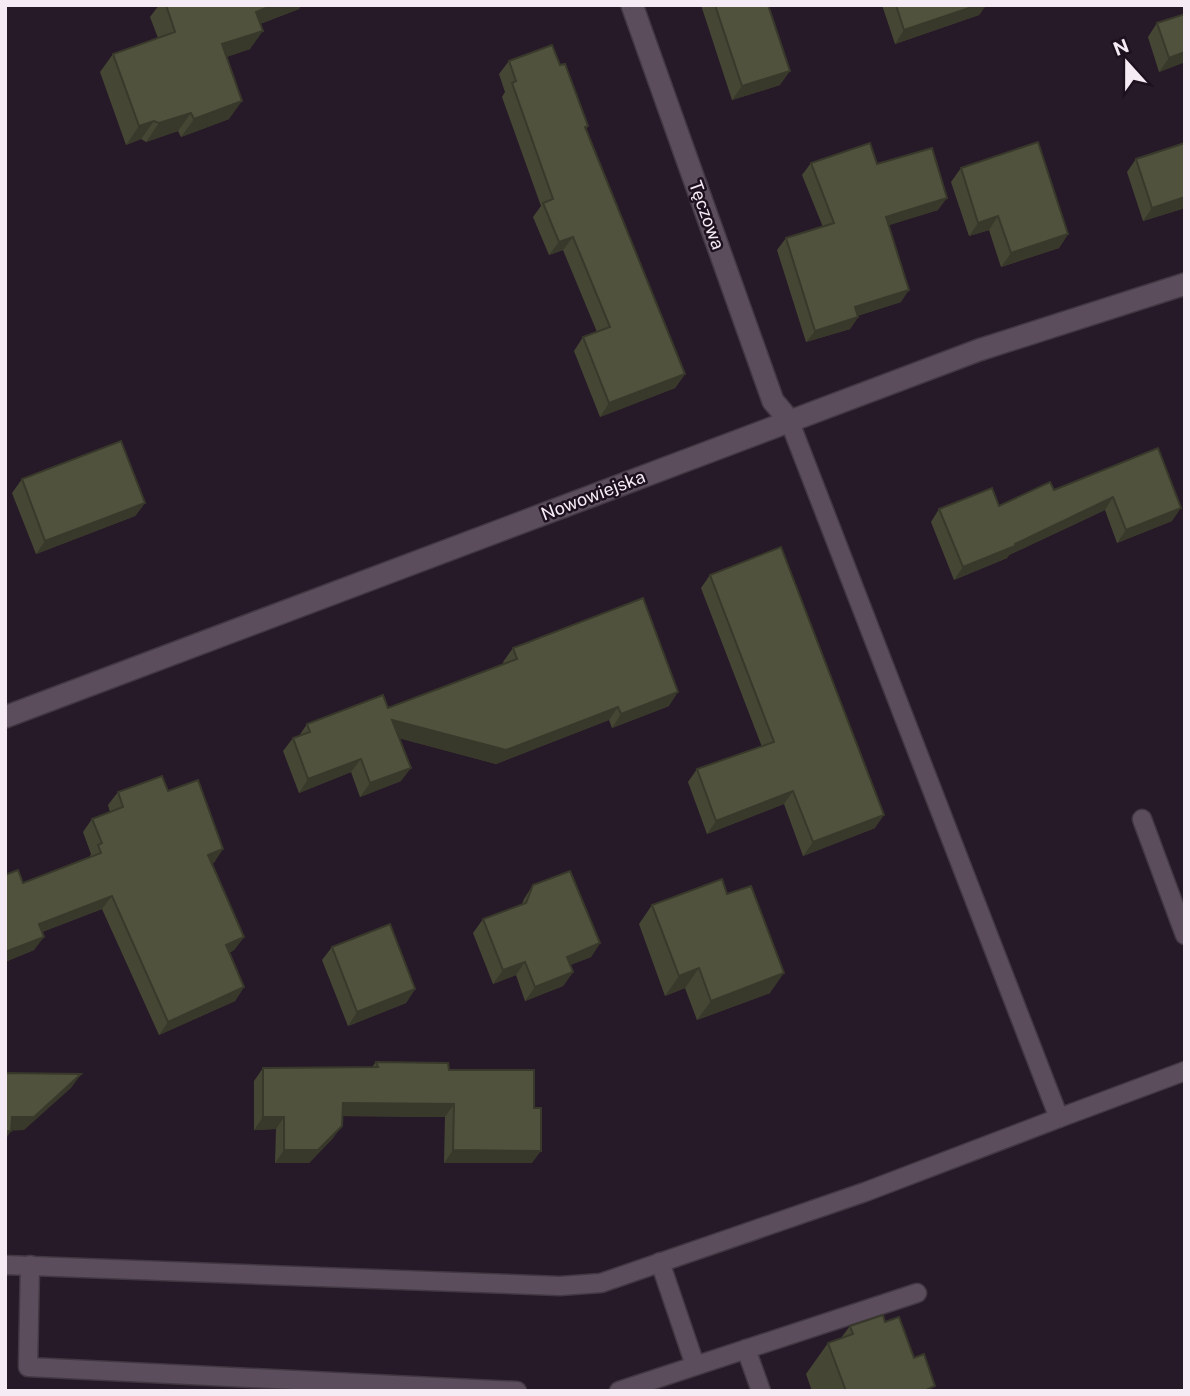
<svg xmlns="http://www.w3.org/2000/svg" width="1190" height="1396" viewBox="0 0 1190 1396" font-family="'Public Sans',sans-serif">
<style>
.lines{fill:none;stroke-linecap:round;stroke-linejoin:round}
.lane-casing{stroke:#423843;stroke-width:21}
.street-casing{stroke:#423843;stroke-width:24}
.lane{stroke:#5c4d5d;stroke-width:18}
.street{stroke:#5c4d5d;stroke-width:21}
.wall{fill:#454734}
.shaded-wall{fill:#38392b}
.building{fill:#50523d;stroke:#38392b;stroke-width:2}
.labels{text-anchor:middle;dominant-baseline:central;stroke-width:5;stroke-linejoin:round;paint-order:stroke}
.street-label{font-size:18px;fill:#f4ebf4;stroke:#1e111f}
</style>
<rect width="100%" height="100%" fill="#271a28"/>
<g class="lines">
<defs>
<g id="lane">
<polyline points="1142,819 1185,935"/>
<polyline points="1059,1118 1185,1071"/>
<polyline points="660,1262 695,1365"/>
<polyline points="5,1265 560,1286 601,1283 865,1192 1059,1118 789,420"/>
<polyline points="30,1265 28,1367 517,1391"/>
<polyline points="746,1349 761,1391"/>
<polyline points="619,1391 917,1293"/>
</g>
<g id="street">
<polyline points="632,5 773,401 789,420"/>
<polyline points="5,717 979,350 1185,284"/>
</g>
</defs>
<use href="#lane" class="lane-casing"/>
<use href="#street" class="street-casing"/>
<use href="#lane" class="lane"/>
<use href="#street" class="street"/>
</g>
<g class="wall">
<polygon points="159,5 301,5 299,9 260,24 250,49 226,57 229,119 181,137 178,131 146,142 141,139 126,145 100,72 113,54 158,38 150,17"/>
<polygon points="701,5 768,5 780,85 732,100"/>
<polygon points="882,5 986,5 979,15 895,44"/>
<polygon points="1157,23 1185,62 1159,72 1148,37"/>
<polygon points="509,61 560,65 588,126 586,129 685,374 675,388 600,417 574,351 583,337 597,332 563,250 549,255 533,217 541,206 502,97 505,92 499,74"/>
<polygon points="1136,159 1185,208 1143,221 1127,172"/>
<polygon points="811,163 877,164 938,210 888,225 901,302 857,316 858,317 850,329 806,342 777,250 786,238 823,227 802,175"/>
<polygon points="961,168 1068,234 1059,248 1001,267 989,230 969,236 951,182"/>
<polygon points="1158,448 1172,521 1117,543 1105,510 1009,555 1007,558 954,580 931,522 939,509 999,506 1054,490"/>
<polygon points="22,479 145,503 135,516 36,554 12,493"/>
<polygon points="710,575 875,828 803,856 784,804 707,834 688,782 697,769 762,747 701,588"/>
<polygon points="513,648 669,706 612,728 609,720 496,764 399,738 401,781 360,797 351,772 299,793 283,751 293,738 299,736 307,724 388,708 504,664 503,662"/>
<polygon points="168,791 223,849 212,863 244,937 234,950 229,953 244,987 235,1001 159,1035 102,909 42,932 34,950 5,962 5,875 23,883 89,858 91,854 83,832 92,819 110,812 108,805 118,792"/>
<polygon points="533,885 600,943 591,957 570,965 573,972 563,986 525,1001 516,975 493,984 473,933 483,919 522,904 524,899"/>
<polygon points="727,894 770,993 697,1020 685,988 665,996 639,924 652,905"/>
<polygon points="332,947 415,989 406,1003 348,1026 322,960"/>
<polygon points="376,1062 449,1070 532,1163 444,1163 445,1117 343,1116 333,1138 309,1163 275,1163 276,1129 254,1130 254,1081 263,1068 372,1067"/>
<polygon points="885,1322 914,1358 932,1391 812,1391 806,1374 828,1343 841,1338 850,1326"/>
</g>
<g class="shaded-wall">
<polygon points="273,5 301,5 299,9 243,30 256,12"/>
<polygon points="978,5 986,5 979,15 895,44 904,30"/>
<polygon points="263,31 250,49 209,63 222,44"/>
<polygon points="1185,52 1185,62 1159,72 1169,58"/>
<polygon points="790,71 780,85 732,100 742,86"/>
<polygon points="242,101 229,119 181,137 194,119"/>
<polygon points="191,113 178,131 146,142 159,123"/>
<polygon points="154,121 141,139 126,145 139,126"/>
<polygon points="1185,197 1185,208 1143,221 1152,208"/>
<polygon points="947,198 938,210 877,229 886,217"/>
<polygon points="998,216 989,230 969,236 978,223"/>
<polygon points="1068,234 1059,248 1001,267 1011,253"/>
<polygon points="573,237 563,250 549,255 559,242"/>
<polygon points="909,290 901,302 846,319 855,307"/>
<polygon points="858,317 850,329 806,342 815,331"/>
<polygon points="685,374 675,388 600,417 609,403"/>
<polygon points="1113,497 1105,510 1009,555 1007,558 954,580 963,567"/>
<polygon points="145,503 135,516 36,554 45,541"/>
<polygon points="1181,508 1172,521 1117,543 1126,530"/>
<polygon points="678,692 669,706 612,728 621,714"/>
<polygon points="618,707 609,720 496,764 383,734 392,720"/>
<polygon points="361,759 351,772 299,793 308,779"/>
<polygon points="411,768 401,781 360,797 370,783"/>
<polygon points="793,791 784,804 707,834 716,821"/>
<polygon points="884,815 875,828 803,856 813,842"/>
<polygon points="223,849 214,863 199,868 208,855"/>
<polygon points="112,896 102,909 29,937 39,924"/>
<polygon points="44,937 34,950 5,962 5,952"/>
<polygon points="244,937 234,950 216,958 226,945"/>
<polygon points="600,943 591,957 557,970 567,957"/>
<polygon points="525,962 516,975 493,984 503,970"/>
<polygon points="699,968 685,988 665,996 679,976"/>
<polygon points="573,972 563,986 525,1001 535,987"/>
<polygon points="784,973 770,993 697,1020 711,1001"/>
<polygon points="244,987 235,1001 159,1035 168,1022"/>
<polygon points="415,989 406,1003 348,1026 357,1012"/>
<polygon points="81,1074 71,1088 24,1130 6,1131 11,1131 5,1140 5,1127 12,1117"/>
<polygon points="343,1103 454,1104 445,1117 334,1116"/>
<polygon points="263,1117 284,1117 276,1129 254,1130"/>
<polygon points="342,1126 333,1138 309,1163 275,1163 284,1150"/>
<polygon points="453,1150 541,1151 532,1163 444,1163"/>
</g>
<g class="building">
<polygon points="166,5 273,5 256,12 263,31 222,44 242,101 194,119 191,113 159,123 154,121 139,126 113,54 175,32"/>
<polygon points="715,5 768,5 790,71 742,86"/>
<polygon points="896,5 978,5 904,30"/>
<polygon points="1185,14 1185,52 1169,58 1157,23"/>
<polygon points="552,45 560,65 565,64 588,126 585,127 685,374 609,403 583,337 610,327 573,237 559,242 543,203 553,199 512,83 516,81 509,61"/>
<polygon points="1038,142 1068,234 1011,253 998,216 978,223 961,168"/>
<polygon points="870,143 877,164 932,148 947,198 886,217 909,290 855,307 858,317 815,331 786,238 834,223 811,163"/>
<polygon points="1185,143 1185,197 1152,208 1136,159"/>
<polygon points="121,441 145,503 45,541 22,479"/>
<polygon points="1158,448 1181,508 1126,530 1113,497 1015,544 1015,546 963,567 939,509 992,488 999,506 1050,482 1054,490"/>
<polygon points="781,547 884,815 813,842 793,791 716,821 697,769 774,742 710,575"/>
<polygon points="643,598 678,692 621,714 618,707 506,750 392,720 411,768 370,783 361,759 308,779 293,738 310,732 307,724 383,695 388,708 517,659 513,648"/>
<polygon points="162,776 168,791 198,780 223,849 208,855 244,937 226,945 244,987 168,1022 112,896 39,924 44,937 5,952 5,875 18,870 23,883 101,853 98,845 102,843 92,819 123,807 118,792"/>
<polygon points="570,871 600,943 567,957 573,972 535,987 525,962 503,970 483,919 526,903 533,885"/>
<polygon points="722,879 727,894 751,886 784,973 711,1001 699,968 679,976 652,905"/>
<polygon points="390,924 415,989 357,1012 332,947"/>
<polygon points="376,1062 448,1063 449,1070 534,1070 534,1108 541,1108 541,1151 453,1150 454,1104 343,1103 342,1126 318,1150 284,1150 284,1117 263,1117 263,1068 378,1067"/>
<polygon points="5,1073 81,1074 34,1117 12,1117 11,1131 5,1131"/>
<polygon points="883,1315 885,1322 899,1317 914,1358 924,1354 935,1386 926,1390 926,1391 846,1391 828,1343 853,1334 850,1326"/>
</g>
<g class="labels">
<g class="street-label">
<text transform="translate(707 215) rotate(70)">Tęczowa</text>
<text transform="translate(593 495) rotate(-21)">Nowowiejska</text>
</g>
</g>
<rect width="1190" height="1396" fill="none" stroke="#f4ebf4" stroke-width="14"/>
<g transform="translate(1127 63) rotate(339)" stroke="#1e111f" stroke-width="5" paint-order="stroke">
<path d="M0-5L12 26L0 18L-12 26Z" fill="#f4ebf4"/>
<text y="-10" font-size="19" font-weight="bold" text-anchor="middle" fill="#f4ebf4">N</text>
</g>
</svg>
